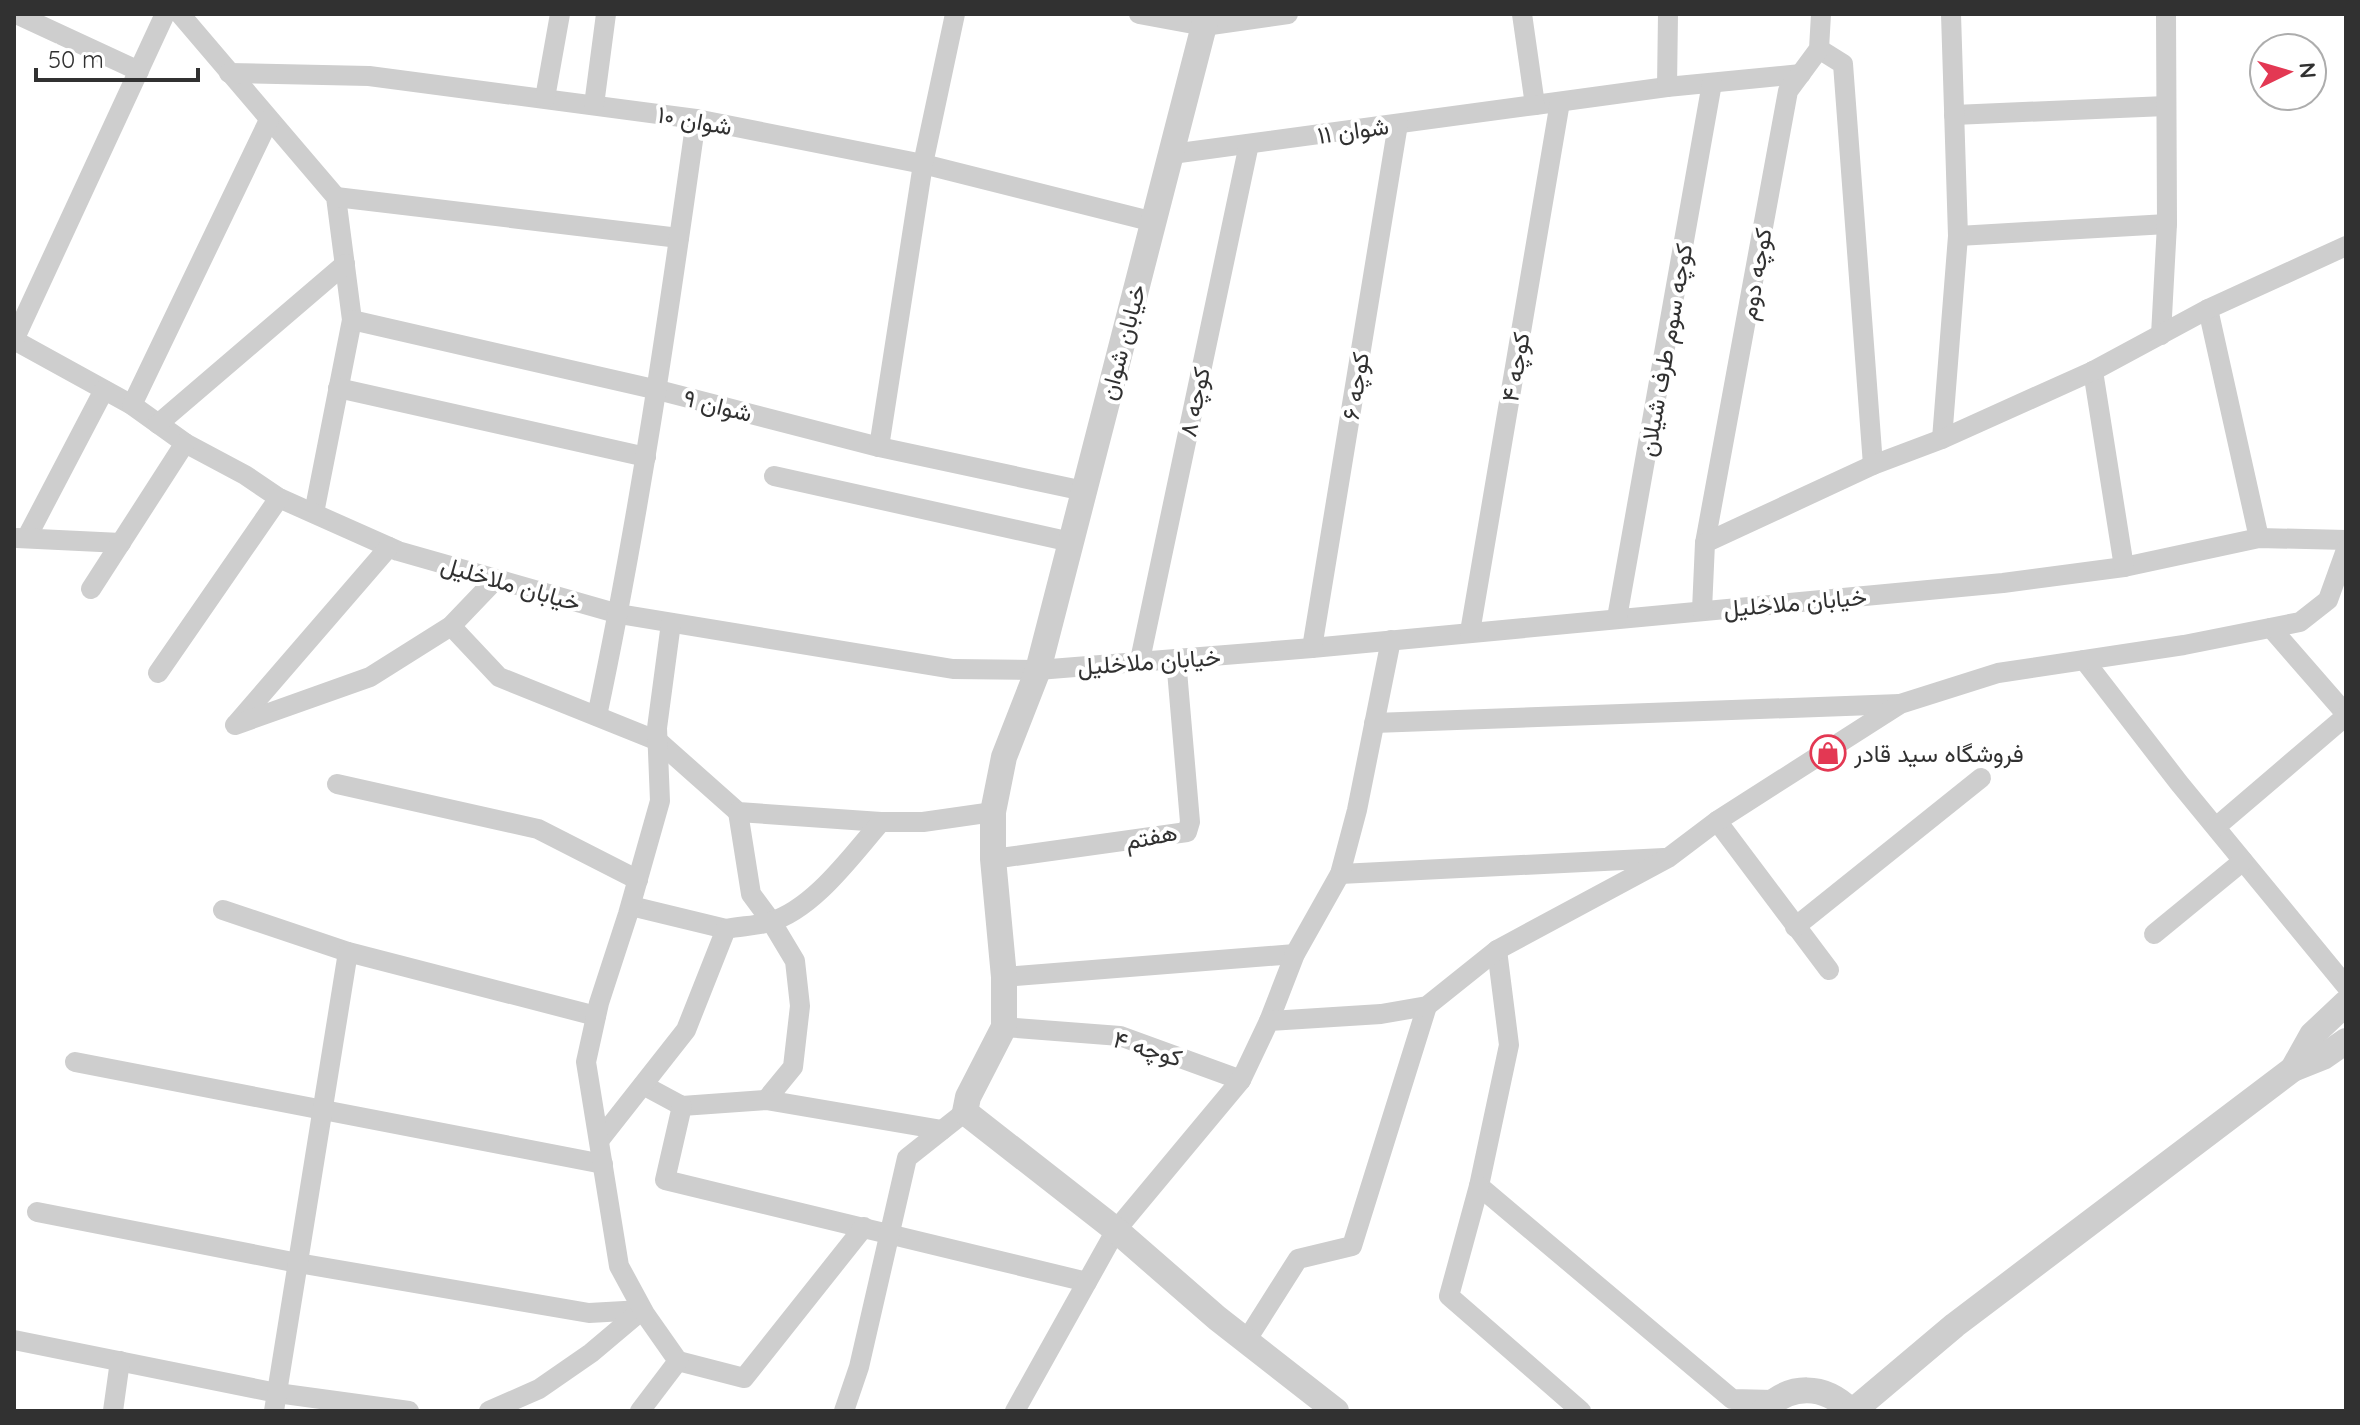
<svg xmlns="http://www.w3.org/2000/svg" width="2360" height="1425" viewBox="0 0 2360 1425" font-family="Quicksand,Vazirmatn,sans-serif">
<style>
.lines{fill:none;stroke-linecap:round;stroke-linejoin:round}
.minor{stroke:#cecece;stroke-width:20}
.tertiary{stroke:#cecece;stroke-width:26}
.labels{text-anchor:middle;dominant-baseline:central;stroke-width:8;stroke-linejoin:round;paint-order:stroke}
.street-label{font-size:24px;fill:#313131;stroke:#fff}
.poi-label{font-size:24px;fill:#313131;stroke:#fff;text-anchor:start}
</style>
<rect width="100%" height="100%" fill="#fff"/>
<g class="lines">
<g class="minor">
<polyline points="16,14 139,71"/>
<polyline points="180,14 336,197 352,320 314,513"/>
<polyline points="1139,14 1204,26 1288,14"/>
<polyline points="1522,14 1535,105 1667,87"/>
<polyline points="1668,14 1667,87 1801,74"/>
<polyline points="1819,49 1843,64 1873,465"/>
<polyline points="229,73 369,76 696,119 923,164 1154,222"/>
<polyline points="545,98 560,14"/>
<polyline points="594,105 606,14"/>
<polyline points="1954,115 2166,106"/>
<polyline points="1172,154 1535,105"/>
<polyline points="336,197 679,238"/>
<polyline points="1958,236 2167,224"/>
<polyline points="2208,309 2259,538"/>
<polyline points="352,320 658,390 879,447 1084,491"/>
<polyline points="2161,335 2167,224 2166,14"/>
<polyline points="14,340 132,405 185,443 245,475 279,498 398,551 619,614 953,669 1038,670 1312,648 2003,583 2124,567 2259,538 2346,540"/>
<polyline points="14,340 165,14"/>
<polyline points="2093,371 2124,567"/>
<polyline points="338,388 646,457"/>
<polyline points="132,405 269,120"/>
<polyline points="158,424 345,264"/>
<polyline points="1942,439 1958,236 1951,14"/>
<polyline points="879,447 923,164 955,14"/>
<polyline points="774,476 1071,542"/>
<polyline points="27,537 104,390"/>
<polyline points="17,538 121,543"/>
<polyline points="1705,543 1788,91 1819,49 1821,14"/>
<polyline points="91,589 185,443"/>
<polyline points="1702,610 1705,543 1873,465 1942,439 2093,371 2208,309 2346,246"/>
<polyline points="1617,618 1712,83"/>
<polyline points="451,626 499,677 658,741 738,812 881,822"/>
<polyline points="2271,628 2346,714"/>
<polyline points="1470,632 1560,102"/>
<polyline points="1312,648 1398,124"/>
<polyline points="1140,660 1249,144"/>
<polyline points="2084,660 2179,783 2346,986"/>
<polyline points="158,673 279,498"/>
<path d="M597 716C639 518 668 319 696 119"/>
<polyline points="237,723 389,547"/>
<polyline points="1374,723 1900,704"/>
<polyline points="235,725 370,677 451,626 496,579"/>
<polyline points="337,784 538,829 638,880"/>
<polyline points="738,812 751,894 771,921 795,961 800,1006 793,1067 766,1100"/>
<polyline points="1717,821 1829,970"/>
<polyline points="2216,827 2346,716"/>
<polyline points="993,859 1187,832 1190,822 1176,659"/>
<polyline points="1340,874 1664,858"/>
<polyline points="631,906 726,929"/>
<polyline points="223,910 348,952 596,1016"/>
<polyline points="1795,927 1981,778"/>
<polyline points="2154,934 2243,861"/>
<polyline points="1497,950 1509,1045 1479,1186 1732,1399 1774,1400"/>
<polyline points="1004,977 1295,954"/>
<polyline points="1269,1021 1295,954 1340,874 1357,810 1391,640"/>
<polyline points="1004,1027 1120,1036 1241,1080"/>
<polyline points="75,1062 603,1164"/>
<polyline points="643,1085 682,1106 766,1100 942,1130"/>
<polyline points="682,1106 665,1180 1087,1282"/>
<path d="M601 1138 686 1030 726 929C741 926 756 926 770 922 814 909 852 855 881 822H923L993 812"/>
<polyline points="1479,1186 1449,1296 1581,1411"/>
<polyline points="37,1212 298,1263 589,1313 642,1310"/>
<polyline points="14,1340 277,1393 409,1411"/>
<polyline points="1246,1341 1298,1259 1352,1246 1427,1006"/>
<polyline points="678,1361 744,1378 864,1227"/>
<polyline points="113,1411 120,1361"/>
<polyline points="274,1411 348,952"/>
<polyline points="489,1411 539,1389 591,1353 642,1310"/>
<polyline points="640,1411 678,1361 645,1314 619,1266 586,1062 599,1003 628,914 660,801 657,728 671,623"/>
<polyline points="844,1411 859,1367 907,1158 965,1112"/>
<polyline points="1015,1411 1116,1230 1241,1080 1269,1021 1381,1014 1427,1006 1497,950 1668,858 1717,821 1900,704 1998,673 2184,645 2300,622 2328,600 2346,550"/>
</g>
<g class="tertiary">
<polyline points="1207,14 1038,670 1004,757 993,812 993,859 1004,977 1004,1027 968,1097 965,1112 1116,1230 1217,1318 1336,1411"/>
<polyline points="2293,1069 2312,1035 2346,1003"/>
<path d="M1763 1411C1790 1383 1824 1384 1851 1411"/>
<polyline points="1853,1411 1955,1325 2293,1069 2323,1057 2346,1041"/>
</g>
</g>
<defs>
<symbol id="shop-ring" viewBox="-11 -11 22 22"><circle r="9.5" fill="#fff" stroke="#e33853" stroke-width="1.5"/><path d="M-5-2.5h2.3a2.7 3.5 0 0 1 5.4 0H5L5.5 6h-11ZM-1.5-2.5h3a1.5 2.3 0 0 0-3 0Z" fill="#e33853"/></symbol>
</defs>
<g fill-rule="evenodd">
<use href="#shop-ring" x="1808" y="733" width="40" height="40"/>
</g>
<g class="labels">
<g class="street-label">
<text transform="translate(695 120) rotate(10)">شوان ۱۰</text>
<text transform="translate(1353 130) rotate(-8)">شوان ۱۱</text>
<text transform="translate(1755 274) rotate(-80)">کوچه دوم</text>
<text transform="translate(1122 342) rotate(-75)">خیابان شوان</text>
<text transform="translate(1665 350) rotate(-80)">کوچه سوم طرف شیلان</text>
<text transform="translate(1515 367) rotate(-80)">کوچه ۴</text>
<text transform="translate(1355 386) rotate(-81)">کوچه ۶</text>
<text transform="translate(1194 402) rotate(-78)">کوچه ۸</text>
<text transform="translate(718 405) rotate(14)">شوان ۹</text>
<text transform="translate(511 583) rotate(16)">خیابان ملاخلیل</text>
<text transform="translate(1795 602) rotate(-5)">خیابان ملاخلیل</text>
<text transform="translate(1149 661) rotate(-4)">خیابان ملاخلیل</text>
<text transform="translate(1151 836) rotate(-11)">هفتم</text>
<text transform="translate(1148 1048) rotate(17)">کوچه ۴</text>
</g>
<g class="poi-label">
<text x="1854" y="753">فروشگاه سید قادر</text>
</g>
</g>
<rect width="2360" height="1425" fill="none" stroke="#313131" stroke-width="32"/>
<g transform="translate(2288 72) rotate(85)"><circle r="38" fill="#ffffff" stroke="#adadad" stroke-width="2"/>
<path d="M0-6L14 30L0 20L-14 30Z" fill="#e33853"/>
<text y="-12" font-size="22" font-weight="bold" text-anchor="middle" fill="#313131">N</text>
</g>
<path d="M36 68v12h162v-12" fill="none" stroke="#313131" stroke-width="4"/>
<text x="48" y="68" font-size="24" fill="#313131" stroke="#ffffff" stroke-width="6" paint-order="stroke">50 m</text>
</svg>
